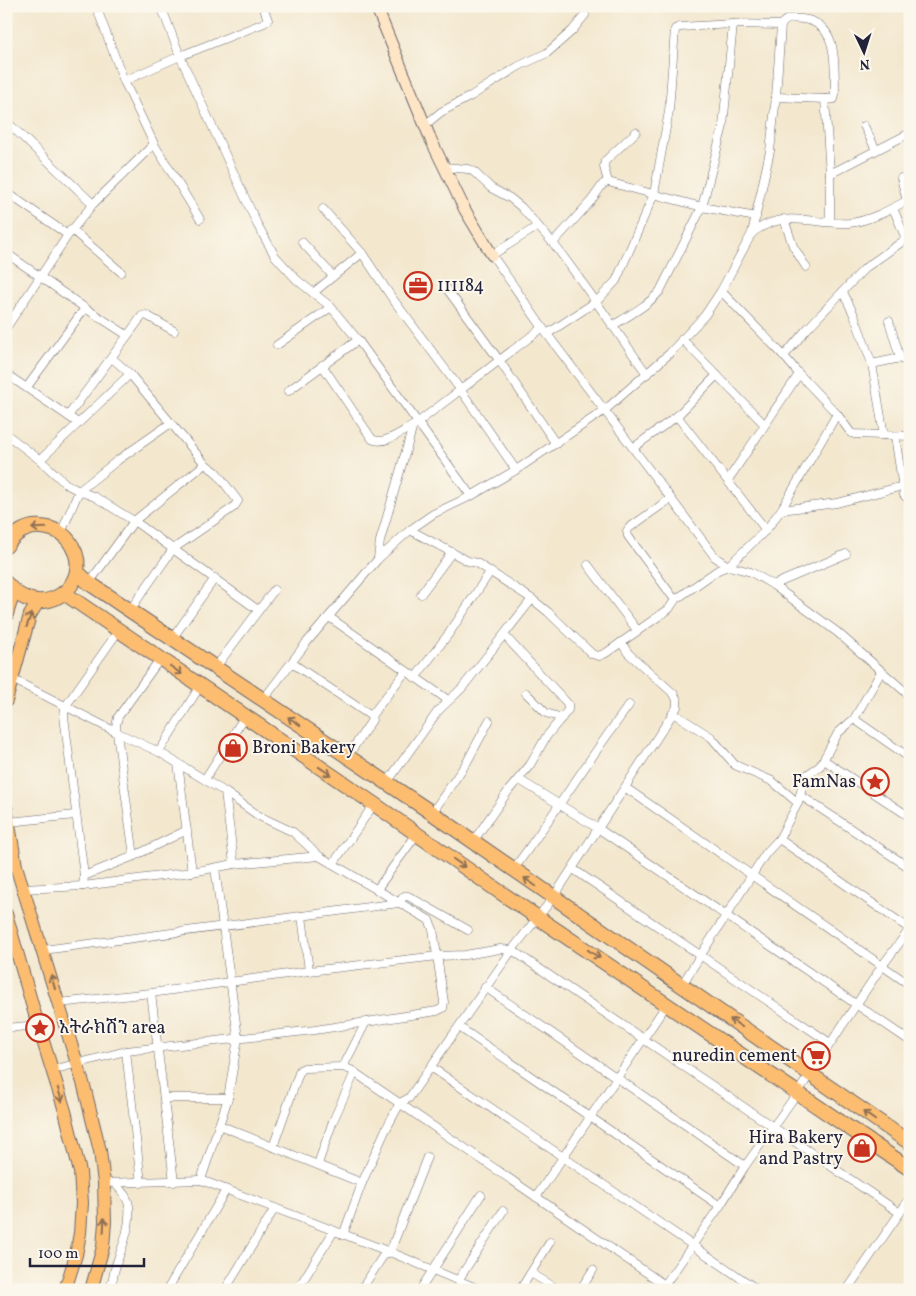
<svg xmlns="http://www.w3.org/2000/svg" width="916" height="1296" viewBox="0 0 916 1296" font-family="Vollkorn,'Noto Serif Ethiopic',serif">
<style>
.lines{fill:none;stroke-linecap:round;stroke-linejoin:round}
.street-casing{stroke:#6b676e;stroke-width:9}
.secondary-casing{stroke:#6b676e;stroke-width:13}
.primary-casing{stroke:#6b676e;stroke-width:14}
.highway-casing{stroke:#6b676e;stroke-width:16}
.street{stroke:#fff;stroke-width:8}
.secondary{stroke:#fee5c5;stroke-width:11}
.primary{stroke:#fcbd6f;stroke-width:12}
.highway{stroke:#fcbd6f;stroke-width:14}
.oneway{stroke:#8f7055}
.labels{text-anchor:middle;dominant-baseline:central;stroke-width:4;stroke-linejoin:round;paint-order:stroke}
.poi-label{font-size:18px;fill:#22223b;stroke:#fbf7ec;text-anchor:start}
</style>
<rect width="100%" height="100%" fill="#fbf7ec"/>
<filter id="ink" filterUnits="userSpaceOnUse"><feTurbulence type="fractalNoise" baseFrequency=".02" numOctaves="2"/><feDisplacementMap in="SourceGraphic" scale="10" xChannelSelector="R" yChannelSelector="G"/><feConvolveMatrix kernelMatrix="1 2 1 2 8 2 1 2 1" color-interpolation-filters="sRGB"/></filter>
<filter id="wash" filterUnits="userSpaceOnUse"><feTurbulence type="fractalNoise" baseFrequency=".0096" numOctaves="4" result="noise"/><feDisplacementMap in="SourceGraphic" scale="20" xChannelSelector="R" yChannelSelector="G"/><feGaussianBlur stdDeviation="1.12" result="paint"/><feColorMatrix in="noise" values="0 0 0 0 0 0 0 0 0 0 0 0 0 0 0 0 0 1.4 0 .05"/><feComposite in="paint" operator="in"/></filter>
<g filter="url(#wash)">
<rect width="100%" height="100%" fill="#f3e7ce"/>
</g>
<g filter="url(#ink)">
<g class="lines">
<defs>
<g id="street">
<polyline points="96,6 124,81 154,144 200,219"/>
<polyline points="161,6 180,56 257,224 275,256 297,280 331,307 358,340 471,496"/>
<polyline points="124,81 180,56 264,23 268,20 263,6"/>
<polyline points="776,97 825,99 830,174 830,222"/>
<polyline points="6,121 93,204 68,235 6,328"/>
<polyline points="425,125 441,112 471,96 519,66 547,53 572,31 585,15"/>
<polyline points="864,126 876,150"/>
<polyline points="444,167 468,169 474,172 491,188 510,198 521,207 553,243"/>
<polyline points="830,174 910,133"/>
<polyline points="901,178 907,201"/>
<polyline points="608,182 604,167 605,161 636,132"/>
<polyline points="6,192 68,235"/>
<polyline points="93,204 154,144"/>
<polyline points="323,209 362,253 392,298 460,389 516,470"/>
<polyline points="784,219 793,246 806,267"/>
<polyline points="538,226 492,255 547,334 715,557 728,566 751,572 773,585 837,632 910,696"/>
<polyline points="71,229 121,272"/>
<path d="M752 233C784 208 813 225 849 223 870 221 891 209 910 199"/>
<polyline points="302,242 333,276"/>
<polyline points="6,253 85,308 127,335"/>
<polyline points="444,285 499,360 556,444"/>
<polyline points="721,291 784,356 799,374 837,414 851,433 854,434 910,436"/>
<polyline points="843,292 854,315 872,364 884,435"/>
<polyline points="313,293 362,253"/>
<polyline points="889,321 900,358 907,362 910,372"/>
<path d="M612 326C630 315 647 306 660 291L702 207 723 126 733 24"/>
<polyline points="547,334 597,301 616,281 654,194 669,111 675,29 680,27 733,24 781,25"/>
<polyline points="682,339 764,424"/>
<polyline points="277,345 331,307"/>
<polyline points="784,356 806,330 865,268 906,239 893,208"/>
<polyline points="112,358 130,374 205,464 216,472 238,501 234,507 173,549 130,610"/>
<polyline points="872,364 900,358"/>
<path d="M322 365 372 439C384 446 402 431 413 426"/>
<polyline points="6,374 68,416"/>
<path d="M647 374C616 331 586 286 553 243L591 201 603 184 608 182 702 207 756 217"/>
<polyline points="27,387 85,308"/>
<polyline points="288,391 358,340"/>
<polyline points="677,416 766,530"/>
<polyline points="78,423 68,416 142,316 146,315 174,331"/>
<polyline points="6,434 40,460 66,484 79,491 95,497 134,521 258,610"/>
<polyline points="895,436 904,495 906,497 910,497"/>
<polyline points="633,448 677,416 717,375"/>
<polyline points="40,460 130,374"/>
<polyline points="728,480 799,374"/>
<polyline points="670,499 629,528 627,531 628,536 675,600"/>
<polyline points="781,510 837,503 903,486"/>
<polyline points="410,530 468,561 477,563 532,599 548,612 592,654 599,656 606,653 669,609 675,600 718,570 728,566 766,530 781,510 837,414"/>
<polyline points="61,533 79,491 118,460 171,423"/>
<polyline points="378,559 380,541 413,426 542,328"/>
<polyline points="588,565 637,630"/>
<polyline points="89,583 134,521 205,464"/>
<polyline points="773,585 846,554"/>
<polyline points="421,594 452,552"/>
<polyline points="329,617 448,700"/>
<polyline points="172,639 215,578"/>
<polyline points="292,663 371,716"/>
<polyline points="215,668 274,590"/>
<polyline points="415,678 450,632 490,572"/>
<polyline points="12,679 118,733 159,752 225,792 259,816 293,832 319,856 429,920 433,929 444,1002 443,1008 437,1011 315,1030 126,1051 52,1070"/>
<polyline points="526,693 546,713 562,718"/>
<path d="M263 700 307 642 378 559 410 530 433 514 471 496 516 470 605 410 669 354 705 315 721 291 752 233 770 151 776 97 781 25C787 17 792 18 802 19 840 23 834 66 835 94L834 99H825"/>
<polyline points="673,713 711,737 735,765 772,781 798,803"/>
<polyline points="854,719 910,758"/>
<polyline points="159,752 200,686"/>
<polyline points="347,757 372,720 371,716 406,671"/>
<polyline points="824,760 910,817"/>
<polyline points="178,763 192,872"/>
<polyline points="205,779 245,716"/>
<polyline points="518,779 599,829 910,1041"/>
<polyline points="386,784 438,711 462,688 532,599"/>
<polyline points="626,788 910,985"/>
<polyline points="225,792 234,864"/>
<polyline points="800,795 910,868"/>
<polyline points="432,813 467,762 489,721"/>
<polyline points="9,822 75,815"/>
<polyline points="779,839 910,929"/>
<polyline points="472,843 509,790 530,765 546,737 568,710 568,704 504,635"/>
<polyline points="134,856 116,726 118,717 160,659"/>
<polyline points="333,864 374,804"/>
<polyline points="573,869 830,1043"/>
<path d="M513 870C553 816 589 759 629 705"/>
<polyline points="84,876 134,856 187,830"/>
<polyline points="83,886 84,876 64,716 65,707 119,630"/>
<polyline points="23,889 83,886 192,872 234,864 319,856"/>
<polyline points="377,889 417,834"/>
<polyline points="302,916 309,971"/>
<polyline points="43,950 399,903 404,896 408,896 468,930"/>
<polyline points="681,986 766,853 779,839 798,803 805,776 820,766 838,733 854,719 881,672"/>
<polyline points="485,987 745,1166"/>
<polyline points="151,993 174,1182"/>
<polyline points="59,1003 151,993 309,971 438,956 465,955 500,949 512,950 900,1213"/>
<polyline points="459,1027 720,1206"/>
<polyline points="6,1028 38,1025"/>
<polyline points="126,1051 141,1183"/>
<polyline points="343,1067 366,1022"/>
<polyline points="431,1067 758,1290"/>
<polyline points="164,1098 228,1098"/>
<polyline points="219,1125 362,1183"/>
<polyline points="273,1147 300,1070 304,1068 343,1067 351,1070 672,1290"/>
<polyline points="318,1164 333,1121 355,1072"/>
<polyline points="201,1180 228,1098 238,1038 215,868"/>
<polyline points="104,1183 201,1180 390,1252 481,1290"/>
<polyline points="536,1197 667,1004"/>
<polyline points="343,1235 362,1183 385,1131 400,1103 409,1098 512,950 553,898 677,707 677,700 674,694 628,653 621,642"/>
<polyline points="531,1273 559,1290"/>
<polyline points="459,1279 503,1211"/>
<path d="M110 1290C113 1280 114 1269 118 1259 124 1243 131 1224 129 1206 128 1196 120 1190 115 1183"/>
<polyline points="167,1290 226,1190"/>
<polyline points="225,1290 275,1208"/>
<polyline points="297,1290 334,1231"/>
<polyline points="361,1290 383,1256 390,1252 427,1157"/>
<polyline points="420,1290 481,1195"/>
<polyline points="520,1290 550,1242"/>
<polyline points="580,1290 593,1270"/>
<polyline points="661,1290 720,1206 745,1166 798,1092 882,966 910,929"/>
<polyline points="847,1290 910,1198"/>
</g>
<polyline id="secondary" points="376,6 431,140 465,210 492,255"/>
<g id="primary">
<polyline points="6,617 14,592"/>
<polyline points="6,701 30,615 38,602"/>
<polyline points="6,807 16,866 84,1086 100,1151 104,1183 105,1222 103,1247 91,1290"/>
<polyline points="6,914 38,1025 65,1111 80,1172 82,1203 80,1233 76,1255 65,1290"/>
</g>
<g id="highway">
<path d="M6 546C14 534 27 525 41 527 54 528 66 534 72 546 95 584 41 626 6 583"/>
<polyline points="77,572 89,583 432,813 910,1143"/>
<polyline points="64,593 374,804 497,890 910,1169"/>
</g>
</defs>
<use href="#street" class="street-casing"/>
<use href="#secondary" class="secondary-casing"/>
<use href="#primary" class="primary-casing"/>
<use href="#highway" class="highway-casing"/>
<use href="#street" class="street"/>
<use href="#secondary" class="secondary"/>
<use href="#primary" class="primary"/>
<use href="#highway" class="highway"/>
</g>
<defs><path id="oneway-shaft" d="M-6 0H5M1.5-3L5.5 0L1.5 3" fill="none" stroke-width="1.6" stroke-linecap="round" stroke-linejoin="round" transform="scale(1.25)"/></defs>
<g class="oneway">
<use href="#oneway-shaft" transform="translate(39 528) rotate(178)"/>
<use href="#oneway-shaft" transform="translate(29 620) rotate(-70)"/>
<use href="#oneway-shaft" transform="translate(176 670) rotate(35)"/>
<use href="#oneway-shaft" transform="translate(294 721) rotate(-146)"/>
<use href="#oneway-shaft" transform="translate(325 771) rotate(34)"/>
<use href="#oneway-shaft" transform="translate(459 863) rotate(35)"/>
<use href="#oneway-shaft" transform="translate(530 882) rotate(-145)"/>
<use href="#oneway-shaft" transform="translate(594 954) rotate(34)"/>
<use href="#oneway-shaft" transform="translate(53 982) rotate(-107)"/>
<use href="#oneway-shaft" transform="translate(736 1023) rotate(-146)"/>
<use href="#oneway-shaft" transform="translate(60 1095) rotate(73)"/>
<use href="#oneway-shaft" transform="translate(869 1116) rotate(-145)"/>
<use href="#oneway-shaft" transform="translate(104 1225) rotate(-87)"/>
</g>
</g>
<defs>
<symbol id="office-ring" viewBox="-11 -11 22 22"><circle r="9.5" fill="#fbf7ec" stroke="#c8321e" stroke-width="1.5"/><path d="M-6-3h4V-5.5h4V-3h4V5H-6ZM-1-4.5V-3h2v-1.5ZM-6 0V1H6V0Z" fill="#c8321e"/></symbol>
<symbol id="shop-ring" viewBox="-11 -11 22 22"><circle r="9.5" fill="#fbf7ec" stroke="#c8321e" stroke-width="1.5"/><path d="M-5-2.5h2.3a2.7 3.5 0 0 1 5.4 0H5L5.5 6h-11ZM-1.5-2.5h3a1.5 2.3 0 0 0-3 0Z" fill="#c8321e"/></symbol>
<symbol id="sight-ring" viewBox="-11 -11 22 22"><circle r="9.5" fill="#fbf7ec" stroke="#c8321e" stroke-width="1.5"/><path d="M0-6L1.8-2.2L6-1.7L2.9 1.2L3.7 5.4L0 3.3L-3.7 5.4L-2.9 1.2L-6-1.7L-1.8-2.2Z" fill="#c8321e"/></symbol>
<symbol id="supermarket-ring" viewBox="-11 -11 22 22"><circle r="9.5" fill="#fbf7ec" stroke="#c8321e" stroke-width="1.5"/><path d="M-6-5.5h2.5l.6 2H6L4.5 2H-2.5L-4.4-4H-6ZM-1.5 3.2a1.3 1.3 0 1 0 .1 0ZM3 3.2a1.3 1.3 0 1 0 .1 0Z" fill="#c8321e"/></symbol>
</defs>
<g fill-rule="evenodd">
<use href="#office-ring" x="402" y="270" width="32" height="32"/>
<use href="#shop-ring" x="217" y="732" width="32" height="32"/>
<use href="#sight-ring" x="859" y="766" width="32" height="32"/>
<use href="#sight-ring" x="24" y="1012" width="32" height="32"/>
<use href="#supermarket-ring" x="800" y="1040" width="32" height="32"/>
<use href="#shop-ring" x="846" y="1132" width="32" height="32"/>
</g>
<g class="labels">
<g class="poi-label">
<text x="437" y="286">111184</text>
<text x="252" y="748">Broni Bakery</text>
<text x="856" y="782" text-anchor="end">FamNas</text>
<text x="59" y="1028">አትራክሽን area</text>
<text x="797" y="1056" text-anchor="end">nuredin cement</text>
<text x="843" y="1138" text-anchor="end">Hira Bakery<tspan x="843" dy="21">and Pastry</tspan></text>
</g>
</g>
<rect width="916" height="1296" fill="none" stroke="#fbf7ec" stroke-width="25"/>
<g transform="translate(864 52) rotate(176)" stroke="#fbf7ec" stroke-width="4" paint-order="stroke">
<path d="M0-4L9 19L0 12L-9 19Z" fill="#22223b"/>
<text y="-8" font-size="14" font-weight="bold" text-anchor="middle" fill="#22223b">N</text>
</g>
<path d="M30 1258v8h114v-8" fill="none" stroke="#22223b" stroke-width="2.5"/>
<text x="38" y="1258" font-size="15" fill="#22223b" stroke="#fbf7ec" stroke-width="4" paint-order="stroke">100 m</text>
</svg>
